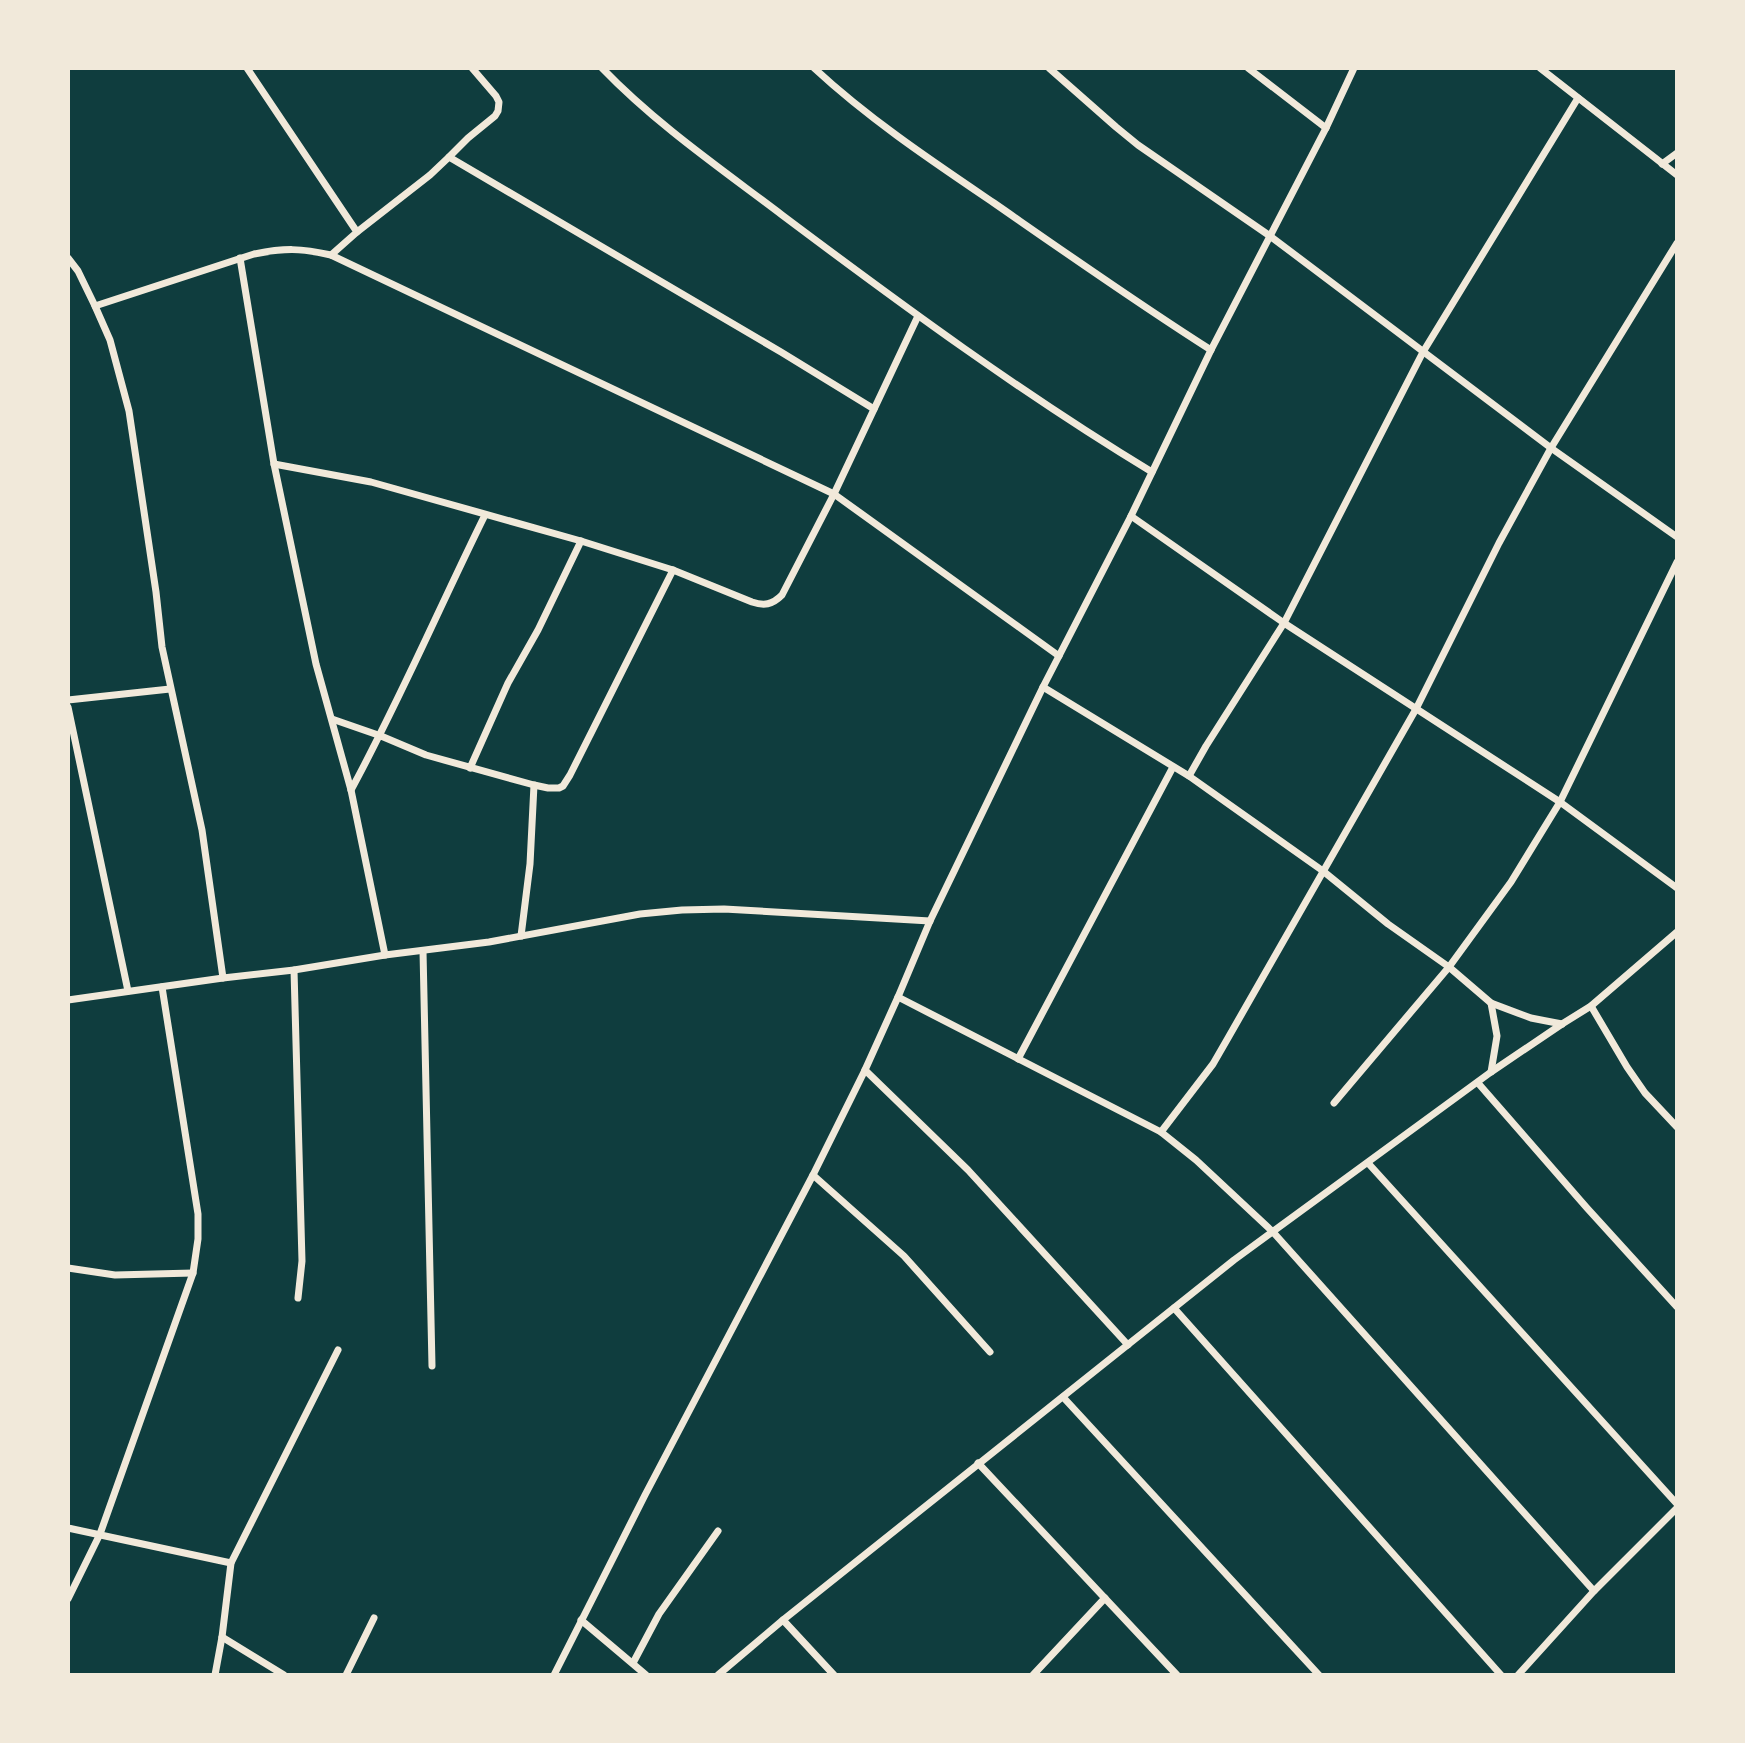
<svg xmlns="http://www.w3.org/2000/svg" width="1745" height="1743" viewBox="0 0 1745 1743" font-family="'Golos Text',sans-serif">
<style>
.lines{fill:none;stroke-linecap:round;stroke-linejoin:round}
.minor{stroke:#f1e9da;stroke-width:7}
</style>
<rect width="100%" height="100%" fill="#0f3d3e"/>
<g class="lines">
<g class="minor">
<polyline points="247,68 357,232 331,255"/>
<path d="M602 68C656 124 720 168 782 215 902 305 1023 394 1152 472"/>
<path d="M814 68C869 119 932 161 994 203 1066 253 1137 303 1211 350"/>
<polyline points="1049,68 1116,127 1138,145 1270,236 1551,448 1677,537"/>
<polyline points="1248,68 1326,128"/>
<polyline points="1540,68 1677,175"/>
<polyline points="449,157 468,138 495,116 498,111 499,102 496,96 472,68"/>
<polyline points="1662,164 1677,153"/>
<polyline points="357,232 430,175 449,157 781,352 874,409"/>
<polyline points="68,258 78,271 95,306 110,340 129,411 156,592 162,647 202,830 223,978"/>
<polyline points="240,258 274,464 316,664 351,790 385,955"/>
<path d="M95 306 254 254C284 248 301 248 331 255L834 494 1059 656"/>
<path d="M274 464 371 482 581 541 673 570 752 602C764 606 772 605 782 595L834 494 918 316"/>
<polyline points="1131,516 1284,623 1560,802 1677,888"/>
<polyline points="1043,687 1189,776 1323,871 1388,924 1449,967 1491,1003 1497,1036 1491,1072"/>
<polyline points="68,700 170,689"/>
<polyline points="68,707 128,991"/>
<polyline points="332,719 381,736 426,755 534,785 548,788 559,788 563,786 570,775 673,570"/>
<polyline points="470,768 508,683 538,630 581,541"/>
<polyline points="1189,776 1206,746 1284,623 1423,352 1578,98"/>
<path d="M351 790C400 700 440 606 485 515"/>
<polyline points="521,936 530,864 534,785"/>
<polyline points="423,951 432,1366"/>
<polyline points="294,970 302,1261 298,1298"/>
<polyline points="898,997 1161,1132 1196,1160 1273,1232 1594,1591"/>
<polyline points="68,1000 223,978 294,970 385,955 489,942 640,914 682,910 724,909 930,921"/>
<polyline points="1491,1003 1531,1018 1562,1024"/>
<polyline points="1591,1006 1627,1067 1645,1093 1677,1127"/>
<polyline points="1018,1059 1173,767"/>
<polyline points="865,1070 968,1170 1128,1345"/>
<polyline points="1478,1083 1587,1208 1677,1307"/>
<polyline points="1334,1103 1449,967 1511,882 1560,802 1677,562"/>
<polyline points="1161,1132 1213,1064 1228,1038 1416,709 1499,543 1551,448 1677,243"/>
<polyline points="1368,1163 1677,1504"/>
<polyline points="813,1175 904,1256 990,1352"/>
<polyline points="68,1268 115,1275 193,1273"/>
<polyline points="1174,1308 1501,1675"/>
<polyline points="1063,1397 1319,1675"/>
<polyline points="978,1463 1177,1675"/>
<polyline points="68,1528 231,1563"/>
<polyline points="68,1599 100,1534 193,1273 198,1239 198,1214 162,987"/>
<polyline points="581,1620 646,1675"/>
<polyline points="783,1620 834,1675"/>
<polyline points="222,1637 284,1675"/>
<polyline points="633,1663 659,1614 718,1531"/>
<polyline points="215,1675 222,1637 231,1563 338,1350"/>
<polyline points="346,1675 374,1618"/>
<polyline points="554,1675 645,1495 813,1175 865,1070 898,997 930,921 1043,687 1131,516 1211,350 1326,128 1354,68"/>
<polyline points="718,1675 783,1620 1234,1260 1491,1072 1562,1024 1591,1006 1677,932"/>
<polyline points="1033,1675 1105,1598"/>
<polyline points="1518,1675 1594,1591 1677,1508"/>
</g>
</g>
<rect width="1745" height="1743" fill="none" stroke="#f1e9da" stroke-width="140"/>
</svg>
